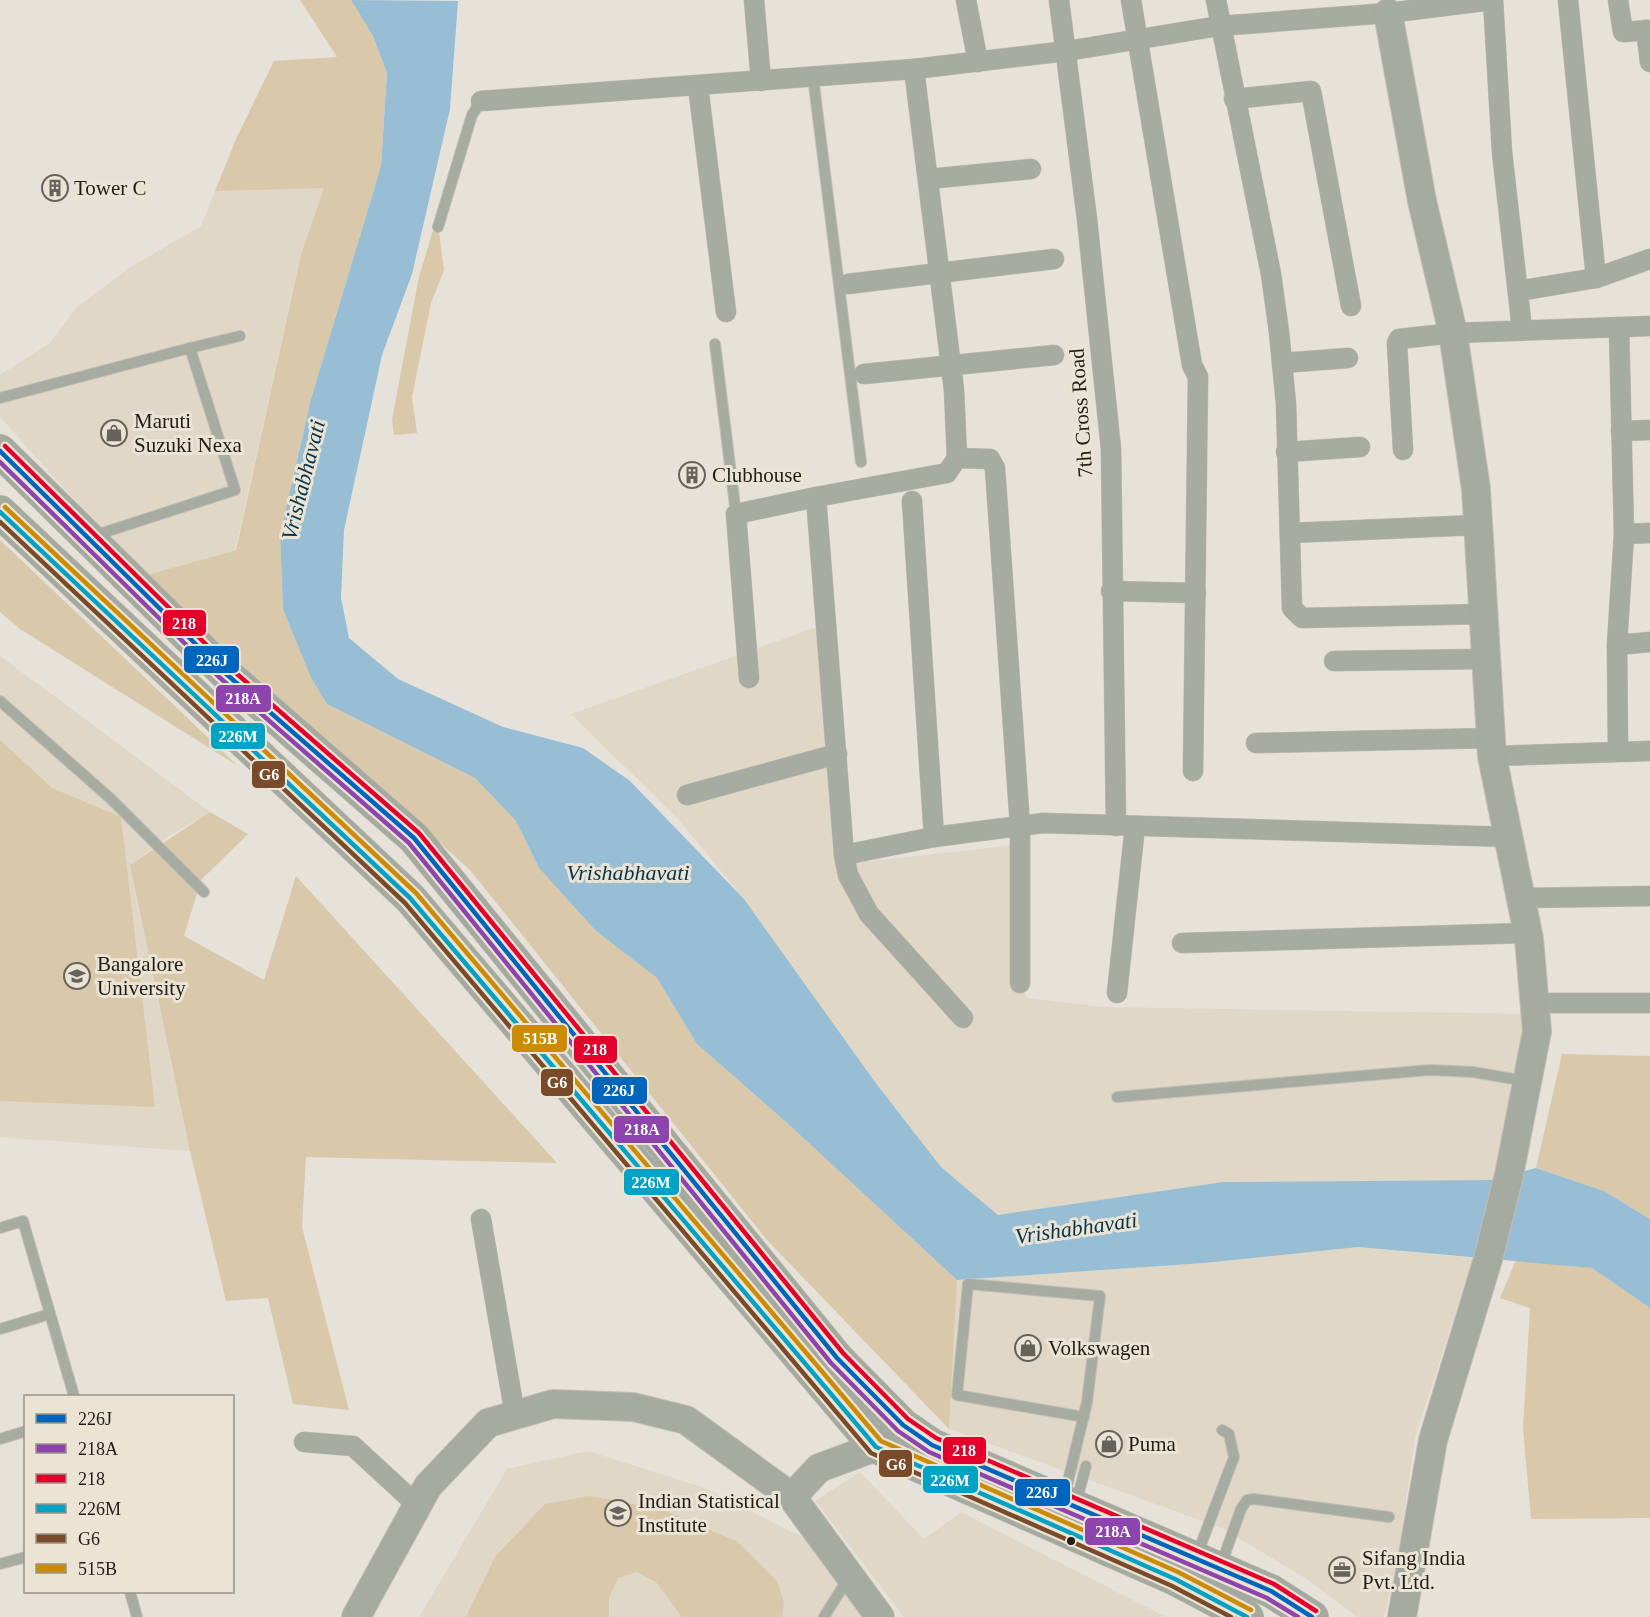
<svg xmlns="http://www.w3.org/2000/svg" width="1650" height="1617" viewBox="0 0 1650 1617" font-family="Georgia,serif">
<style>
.built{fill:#e0d7c7}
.green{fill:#d9c8a9}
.water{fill:#97bed4}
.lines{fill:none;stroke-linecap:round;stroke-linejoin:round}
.lane-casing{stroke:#c2beb7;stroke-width:12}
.street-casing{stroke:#c2beb7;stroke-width:21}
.secondary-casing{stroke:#c2beb7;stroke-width:30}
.highway-casing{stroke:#c2beb7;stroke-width:34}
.lane{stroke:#a6aca2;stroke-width:10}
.street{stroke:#a6aca2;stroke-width:20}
.secondary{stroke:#a5aba1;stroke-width:28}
.highway{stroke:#a5aaa0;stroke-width:33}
.bus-1-casing{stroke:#ebe3d4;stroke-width:9}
.bus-2-casing{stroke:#ebe3d4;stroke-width:9}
.bus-3-casing{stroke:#ebe3d4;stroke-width:9}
.bus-4-casing{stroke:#ebe3d4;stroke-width:9}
.bus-5-casing{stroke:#ebe3d4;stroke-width:9}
.bus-6-casing{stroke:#ebe3d4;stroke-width:9}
.bus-1{stroke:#0065bd;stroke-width:4.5}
.bus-2{stroke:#8e44ad;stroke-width:4.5}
.bus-3{stroke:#e4002b;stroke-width:4.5}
.bus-4{stroke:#02a2c5;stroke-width:4.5}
.bus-5{stroke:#7a4b2a;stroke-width:4.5}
.bus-6{stroke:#cc8b05;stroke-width:4.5}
.bus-dot{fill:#211e19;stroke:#ebe3d4;stroke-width:2}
.labels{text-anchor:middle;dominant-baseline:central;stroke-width:6;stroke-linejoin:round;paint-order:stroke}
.poi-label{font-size:21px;fill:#211e19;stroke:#ebe3d4;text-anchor:start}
.street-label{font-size:21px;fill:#211e19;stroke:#ebe3d4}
.water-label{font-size:22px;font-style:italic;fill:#04354e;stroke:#ebe3d4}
.line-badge{stroke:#ebe3d4;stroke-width:2}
.badge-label{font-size:16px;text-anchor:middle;font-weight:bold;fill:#fff}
</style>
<rect width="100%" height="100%" fill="#e6e2d9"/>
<g class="built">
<polygon points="325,187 301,255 235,550 143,576 0,417 0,375 50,343 76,308 129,268 201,226 215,191"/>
<polygon points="817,627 836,865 1017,845 1013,969 1027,998 1103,1007 1527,1014 1520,1075 1493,1180 1223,1182 999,1215 941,1167 875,1082 744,899 679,820 571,714"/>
<polygon points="0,656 210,812 169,836 130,865 190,1151 0,1137"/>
<polygon points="1358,1247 1473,1258 1415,1438 1398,1557 1384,1617 1357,1617 1305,1578 1224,1529 949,1429 957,1280 1204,1263"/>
<polygon points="588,1451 705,1488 804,1538 864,1617 419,1617 507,1469"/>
<polygon points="860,1472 924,1539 961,1512 1166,1617 904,1617 815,1501"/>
</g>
<g class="green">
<polygon points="300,0 351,0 373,36 387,73 381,166 311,399 280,535 283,609 311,678 327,704 475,778 516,821 539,868 596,931 657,978 697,1044 786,1122 957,1280 949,1429 767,1240 470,870 143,576 236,550 301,255 324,188 215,191 236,139 274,61 337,57"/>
<polygon points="437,217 444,270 431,303 412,397 417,433 394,435 392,419 419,277"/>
<polygon points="0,540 238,766 20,629 0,612"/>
<polygon points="0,740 52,788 121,817 155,1107 0,1101"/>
<polygon points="210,812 248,834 201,880 184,936 264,980 296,876 557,1163 306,1157 302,1227 349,1410 293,1404 268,1298 226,1301 190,1151 130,865"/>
<polygon points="1562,1054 1650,1056 1650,1219 1604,1191 1536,1168"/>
<polygon points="1516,1260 1592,1268 1650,1308 1650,1518 1531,1519 1523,1428 1530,1308 1500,1298"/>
<polygon points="589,1496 661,1509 738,1542 777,1581 784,1602 782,1617 682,1617 656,1582 637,1572 618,1578 609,1598 609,1617 466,1617 495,1557 545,1504"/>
</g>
<polygon class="water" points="351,0 458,1 450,109 412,274 382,355 344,530 341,598 349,638 398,679 503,727 583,748 630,781 744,899 875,1082 941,1167 998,1215 1223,1182 1493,1180 1536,1168 1604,1191 1650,1219 1650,1308 1592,1268 1358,1247 1204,1263 957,1280 786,1122 697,1044 657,978 596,931 539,868 516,821 475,778 327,704 311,678 283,609 280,535 311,399 381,166 387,73 373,36"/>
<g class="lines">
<defs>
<g id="lane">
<polyline points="813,77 861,462"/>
<polyline points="438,227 472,115 481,101"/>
<polyline points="715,344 736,514"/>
<polyline points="190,348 240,336"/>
<polyline points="0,398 190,348 235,490 93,536"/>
<polyline points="0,701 111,799 204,892"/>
<polyline points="1117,1097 1430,1070 1473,1072 1526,1081"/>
<polyline points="0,1228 23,1221 74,1396"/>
<polyline points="0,1329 50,1314"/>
<polyline points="0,1439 26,1431"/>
<polyline points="1064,1498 1087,1402 1100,1296 968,1284 957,1395 1084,1417"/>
<polyline points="1076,1503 1086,1466"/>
<polyline points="1197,1555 1234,1457 1229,1434 1222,1430"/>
<polyline points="0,1564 26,1557"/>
<polyline points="1221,1565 1241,1509 1247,1500 1254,1499 1389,1517"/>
<polyline points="130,1592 137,1617"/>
<polyline points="824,1617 849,1577"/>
</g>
<g id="street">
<polyline points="754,0 761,81"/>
<polyline points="966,0 978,62"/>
<polyline points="1059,0 1087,219 1111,449 1116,826"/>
<polyline points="1131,0 1192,365 1198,377 1193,771"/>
<polyline points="1216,0 1271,274 1279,332 1286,404 1292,608 1302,618 1482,614"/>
<polyline points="1493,0 1502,152 1522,329"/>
<polyline points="1568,0 1596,278 1650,259"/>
<polyline points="1618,0 1623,32 1650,30"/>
<polyline points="1646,30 1650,62"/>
<polyline points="914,69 954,390 957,458 947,473 816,497 844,855 934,837 1043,823 1510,837"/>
<polyline points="698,86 726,312"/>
<polyline points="1234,99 1311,91 1351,306"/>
<polyline points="481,101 914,69 1067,51 1219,26 1388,13 1492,0"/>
<polyline points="928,179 1031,169"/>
<polyline points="848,284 1054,259"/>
<polyline points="1518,291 1596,278"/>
<polyline points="1619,327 1624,534 1617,645 1650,642"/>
<polyline points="1282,363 1348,358"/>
<polyline points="864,374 1054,355"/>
<polyline points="1621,431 1650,430"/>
<polyline points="1403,450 1397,343 1399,339 1453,333 1650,326"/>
<polyline points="1286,452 1360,447"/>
<polyline points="957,458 990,459 995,468 1020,826 1020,983"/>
<polyline points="912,501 934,837"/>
<polyline points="1290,533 1477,525"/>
<polyline points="1624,534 1650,533"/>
<polyline points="1111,591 1196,593"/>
<polyline points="1617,645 1618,751"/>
<polyline points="1334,661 1484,659"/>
<polyline points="749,678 736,514 816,497"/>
<polyline points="1256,743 1492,738"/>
<polyline points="1492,756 1650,751"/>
<polyline points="687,795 837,754"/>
<polyline points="844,855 848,875 869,914 963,1018"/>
<polyline points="1521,898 1650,896"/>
<polyline points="1182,943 1528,933"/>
<polyline points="1117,993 1135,826"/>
<polyline points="1536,1003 1650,1003"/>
<polyline points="481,1219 515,1415"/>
<polyline points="304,1442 353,1446 417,1505"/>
</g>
<g id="secondary">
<polyline points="1388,13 1422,201 1453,333 1476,489 1492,756 1529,939 1537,1031 1509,1175 1488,1259 1433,1440 1402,1617"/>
<polyline points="792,1497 880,1617"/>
<polyline points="356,1617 428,1486 488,1423 553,1404 633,1407 686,1420 792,1497 819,1468 876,1447 892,1434"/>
</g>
<g id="highway">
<polyline points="0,451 224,672 414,838 837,1358 903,1425 932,1445 1271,1591 1312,1617"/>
<polyline points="0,512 410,898 876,1447 1175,1579 1247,1617"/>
</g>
</defs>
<use href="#lane" class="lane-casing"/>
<use href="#street" class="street-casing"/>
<use href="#secondary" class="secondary-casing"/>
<use href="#highway" class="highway-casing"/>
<use href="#lane" class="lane"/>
<use href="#street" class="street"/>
<use href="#secondary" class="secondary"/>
<use href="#highway" class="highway"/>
<defs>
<polyline id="bus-1" points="0,451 224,672 414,838 837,1358 903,1425 932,1445 1271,1591 1312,1617"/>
<polyline id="bus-2" points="0,462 219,677 409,843 831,1363 898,1431 929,1452 1267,1598 1298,1617"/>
<polyline id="bus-3" points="5,446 229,667 419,833 843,1353 908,1419 936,1438 1274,1584 1316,1611"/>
<polyline id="bus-4" points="0,512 410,898 876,1447 1175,1579 1247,1617"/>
<polyline id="bus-5" points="0,522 405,903 871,1453 1172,1586 1231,1617"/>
<polyline id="bus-6" points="5,507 416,893 881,1441 1178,1572 1251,1610"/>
</defs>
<use href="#bus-1" class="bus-1-casing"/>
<use href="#bus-2" class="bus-2-casing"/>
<use href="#bus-3" class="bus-3-casing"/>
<use href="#bus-4" class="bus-4-casing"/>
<use href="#bus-5" class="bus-5-casing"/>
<use href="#bus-6" class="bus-6-casing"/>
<use href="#bus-1" class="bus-1"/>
<use href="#bus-2" class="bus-2"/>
<use href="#bus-3" class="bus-3"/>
<use href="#bus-4" class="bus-4"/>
<use href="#bus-5" class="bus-5"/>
<use href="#bus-6" class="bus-6"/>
</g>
<defs>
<symbol id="building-ring" viewBox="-11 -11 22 22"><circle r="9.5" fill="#ebe3d4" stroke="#66635c" stroke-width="1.5"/><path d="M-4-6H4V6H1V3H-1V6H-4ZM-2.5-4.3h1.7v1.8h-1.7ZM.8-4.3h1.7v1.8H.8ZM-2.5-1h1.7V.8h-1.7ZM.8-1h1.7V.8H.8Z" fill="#66635c"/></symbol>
<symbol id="shop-ring" viewBox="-11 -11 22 22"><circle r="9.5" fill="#ebe3d4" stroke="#66635c" stroke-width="1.5"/><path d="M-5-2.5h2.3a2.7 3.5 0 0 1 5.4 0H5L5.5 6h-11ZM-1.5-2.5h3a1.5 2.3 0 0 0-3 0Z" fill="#66635c"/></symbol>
<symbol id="university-ring" viewBox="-11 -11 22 22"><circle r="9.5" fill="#ebe3d4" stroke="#66635c" stroke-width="1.5"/><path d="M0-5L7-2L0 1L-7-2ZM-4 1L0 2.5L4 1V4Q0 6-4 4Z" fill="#66635c"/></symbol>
<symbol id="office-ring" viewBox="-11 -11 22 22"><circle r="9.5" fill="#ebe3d4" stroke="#66635c" stroke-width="1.5"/><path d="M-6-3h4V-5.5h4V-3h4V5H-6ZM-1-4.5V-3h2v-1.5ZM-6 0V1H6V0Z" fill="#66635c"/></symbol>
</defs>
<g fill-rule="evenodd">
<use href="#building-ring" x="40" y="173" width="30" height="30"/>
<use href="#shop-ring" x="99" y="418" width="30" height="30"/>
<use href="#building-ring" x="677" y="460" width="30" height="30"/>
<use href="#university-ring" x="62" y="961" width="30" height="30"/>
<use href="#shop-ring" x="1013" y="1333" width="30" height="30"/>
<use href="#shop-ring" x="1094" y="1429" width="30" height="30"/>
<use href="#university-ring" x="603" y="1498" width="30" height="30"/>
<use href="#office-ring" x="1327" y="1555" width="30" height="30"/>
</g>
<circle class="bus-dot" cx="1071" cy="1541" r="5"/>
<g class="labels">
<g class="poi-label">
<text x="74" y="188">Tower C</text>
<text x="134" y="421">Maruti<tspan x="134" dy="24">Suzuki Nexa</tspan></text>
<text x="712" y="475">Clubhouse</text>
<text x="97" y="964">Bangalore<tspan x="97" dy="24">University</tspan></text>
<text x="1048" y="1348">Volkswagen</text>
<text x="1128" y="1444">Puma</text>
<text x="638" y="1501">Indian Statistical<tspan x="638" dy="24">Institute</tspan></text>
<text x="1362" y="1558">Sifang India<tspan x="1362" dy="24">Pvt. Ltd.</tspan></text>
</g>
<g class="street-label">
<text transform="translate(1081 413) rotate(-94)">7th Cross Road</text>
</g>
<g class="water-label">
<text transform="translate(303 480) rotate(-76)">Vrishabhavati</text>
<text x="628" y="872">Vrishabhavati</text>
<text transform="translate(1076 1228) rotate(-8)">Vrishabhavati</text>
</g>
</g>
<g class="line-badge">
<rect x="162" y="609" width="45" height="28" rx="6" fill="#e4002b"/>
<rect x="183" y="645" width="57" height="29" rx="6" fill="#0065bd"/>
<rect x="215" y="684" width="57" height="29" rx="6" fill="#8e44ad"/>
<rect x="210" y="722" width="56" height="28" rx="6" fill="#02a2c5"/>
<rect x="251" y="760" width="35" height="29" rx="6" fill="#7a4b2a"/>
<rect x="511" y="1024" width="57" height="29" rx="6" fill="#cc8b05"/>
<rect x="573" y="1035" width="45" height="29" rx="6" fill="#e4002b"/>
<rect x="540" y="1068" width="34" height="29" rx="6" fill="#7a4b2a"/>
<rect x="591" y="1076" width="57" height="29" rx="6" fill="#0065bd"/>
<rect x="613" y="1115" width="57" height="29" rx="6" fill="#8e44ad"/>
<rect x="623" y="1168" width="57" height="28" rx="6" fill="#02a2c5"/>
<rect x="942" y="1436" width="45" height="29" rx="6" fill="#e4002b"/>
<rect x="878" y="1449" width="35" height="29" rx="6" fill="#7a4b2a"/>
<rect x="922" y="1465" width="57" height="29" rx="6" fill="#02a2c5"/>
<rect x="1014" y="1478" width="57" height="29" rx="6" fill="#0065bd"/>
<rect x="1084" y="1517" width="57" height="29" rx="6" fill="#8e44ad"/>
</g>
<g class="badge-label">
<text x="184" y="629">218</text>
<text x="212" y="666">226J</text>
<text x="243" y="704">218A</text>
<text x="238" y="742">226M</text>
<text x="269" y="780">G6</text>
<text x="540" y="1044">515B</text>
<text x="595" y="1055">218</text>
<text x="557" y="1088">G6</text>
<text x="619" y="1096">226J</text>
<text x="642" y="1135">218A</text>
<text x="651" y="1188">226M</text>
<text x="964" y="1456">218</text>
<text x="896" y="1470">G6</text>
<text x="950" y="1486">226M</text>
<text x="1042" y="1498">226J</text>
<text x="1113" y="1537">218A</text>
</g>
<rect x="24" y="1395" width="210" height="198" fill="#ebe3d4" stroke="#9a9489" stroke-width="1.5"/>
<rect x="36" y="1414" width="30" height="9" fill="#0065bd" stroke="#9a9489" stroke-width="1.5"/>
<text x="78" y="1425" font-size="18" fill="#211e19">226J</text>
<rect x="36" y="1444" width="30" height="9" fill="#8e44ad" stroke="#9a9489" stroke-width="1.5"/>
<text x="78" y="1455" font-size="18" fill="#211e19">218A</text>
<rect x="36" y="1474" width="30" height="9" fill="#e4002b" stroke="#9a9489" stroke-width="1.5"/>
<text x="78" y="1485" font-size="18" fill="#211e19">218</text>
<rect x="36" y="1504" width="30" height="9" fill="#02a2c5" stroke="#9a9489" stroke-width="1.5"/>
<text x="78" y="1515" font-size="18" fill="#211e19">226M</text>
<rect x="36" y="1534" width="30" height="9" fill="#7a4b2a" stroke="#9a9489" stroke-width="1.5"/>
<text x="78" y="1545" font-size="18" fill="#211e19">G6</text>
<rect x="36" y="1564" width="30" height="9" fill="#cc8b05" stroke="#9a9489" stroke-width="1.5"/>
<text x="78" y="1575" font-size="18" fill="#211e19">515B</text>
</svg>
